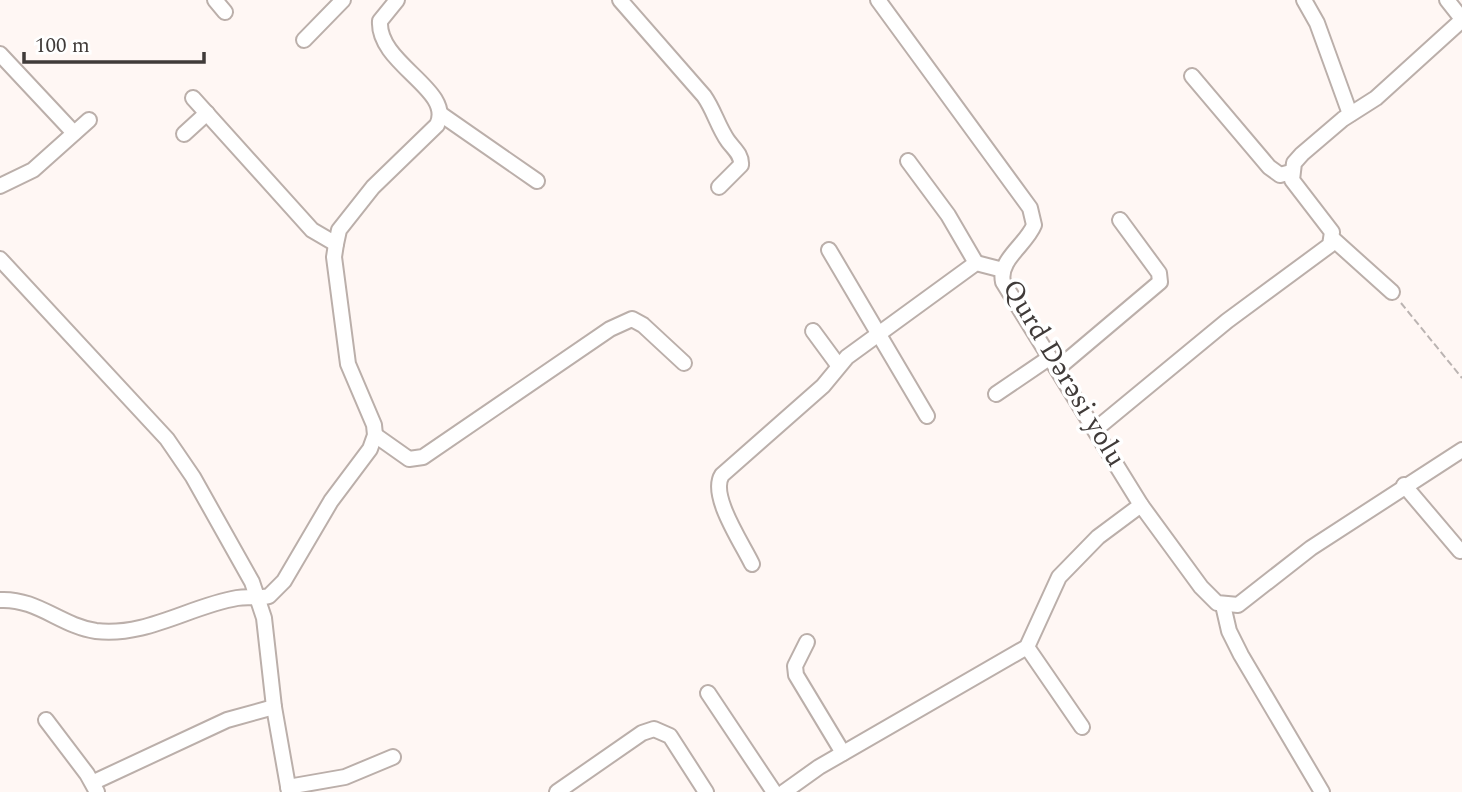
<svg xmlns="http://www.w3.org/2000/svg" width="1462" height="792" viewBox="0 0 1462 792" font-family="Spectral,serif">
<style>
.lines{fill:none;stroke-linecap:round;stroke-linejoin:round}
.minor-casing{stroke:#bbafaa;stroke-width:18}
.path{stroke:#bbb4b2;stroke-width:2;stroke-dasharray:7 3.5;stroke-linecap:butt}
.minor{stroke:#fff;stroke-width:14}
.labels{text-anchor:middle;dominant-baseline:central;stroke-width:7;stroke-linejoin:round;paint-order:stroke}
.street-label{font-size:28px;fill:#403b39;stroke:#fff}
</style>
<rect width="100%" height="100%" fill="#fff7f4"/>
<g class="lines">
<defs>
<g id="minor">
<polyline points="215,0 225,12"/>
<path d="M620 0 704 96C714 110 718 127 728 141 734 149 742 155 741 165L719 187"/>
<path d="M878 0 1030 208 1034 225C1026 245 998 260 1003 282L1141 505 1201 587 1217 603 1238 605 1311 548 1462 450"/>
<polyline points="1304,0 1317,23 1350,114"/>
<polyline points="1447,0 1462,19"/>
<polyline points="304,40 343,0"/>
<polyline points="0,54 74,133"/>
<polyline points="1192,76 1269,167 1280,175 1291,172"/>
<polyline points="193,98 312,230 336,244"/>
<polyline points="442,115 537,181"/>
<polyline points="184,134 207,113"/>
<polyline points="908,161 948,215 976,263"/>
<polyline points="0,186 33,170 89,120"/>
<polyline points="1333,239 1392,292"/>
<polyline points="829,250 927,416"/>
<polyline points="0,259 167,439 193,477 252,582 264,618 274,707 289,792"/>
<polyline points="813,331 838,365"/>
<polyline points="1057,369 1160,282 1159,273 1120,220"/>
<polyline points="996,394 1049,358"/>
<polyline points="1096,429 1227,321 1330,245 1332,232 1292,180 1294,163 1302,154 1343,119 1376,98 1462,20"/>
<polyline points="375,435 409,459 423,457 610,329 632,319 643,325 684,363"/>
<polyline points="1404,485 1460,551"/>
<path d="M752 564C742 543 709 495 722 475L823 386 847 357 976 263 1003 270"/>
<path d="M0 600C37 598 61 626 96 631 146 637 190 606 237 598 249 596 258 599 269 596L284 581 331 501 370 449 375 435 374 425 348 364 334 257 336 244 339 230 373 187 437 125C455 90 377 64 380 21L397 0"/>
<polyline points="1223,605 1229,631 1241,655 1322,792"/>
<polyline points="807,642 795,666 796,675 843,753"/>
<polyline points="1027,647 1082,727"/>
<polyline points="708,693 774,792"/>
<polyline points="46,720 87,774 97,792"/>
<polyline points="94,782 227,720 274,707"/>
<polyline points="288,787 345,777 393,757"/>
<polyline points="557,792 642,733 654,729 670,736 706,792"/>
<polyline points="784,792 819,767 1027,647 1059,577 1098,537 1141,505"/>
</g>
</defs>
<use href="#minor" class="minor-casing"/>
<polyline class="path" points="1401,303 1462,378"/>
<use href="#minor" class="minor"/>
</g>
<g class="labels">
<g class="street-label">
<text transform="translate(1064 373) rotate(59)">Qurd Dərəsi yolu</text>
</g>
</g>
<path d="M24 52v10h180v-10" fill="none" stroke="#403b39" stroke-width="3.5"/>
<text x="35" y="52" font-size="21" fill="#403b39" stroke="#ffffff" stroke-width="5" paint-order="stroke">100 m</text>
</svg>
